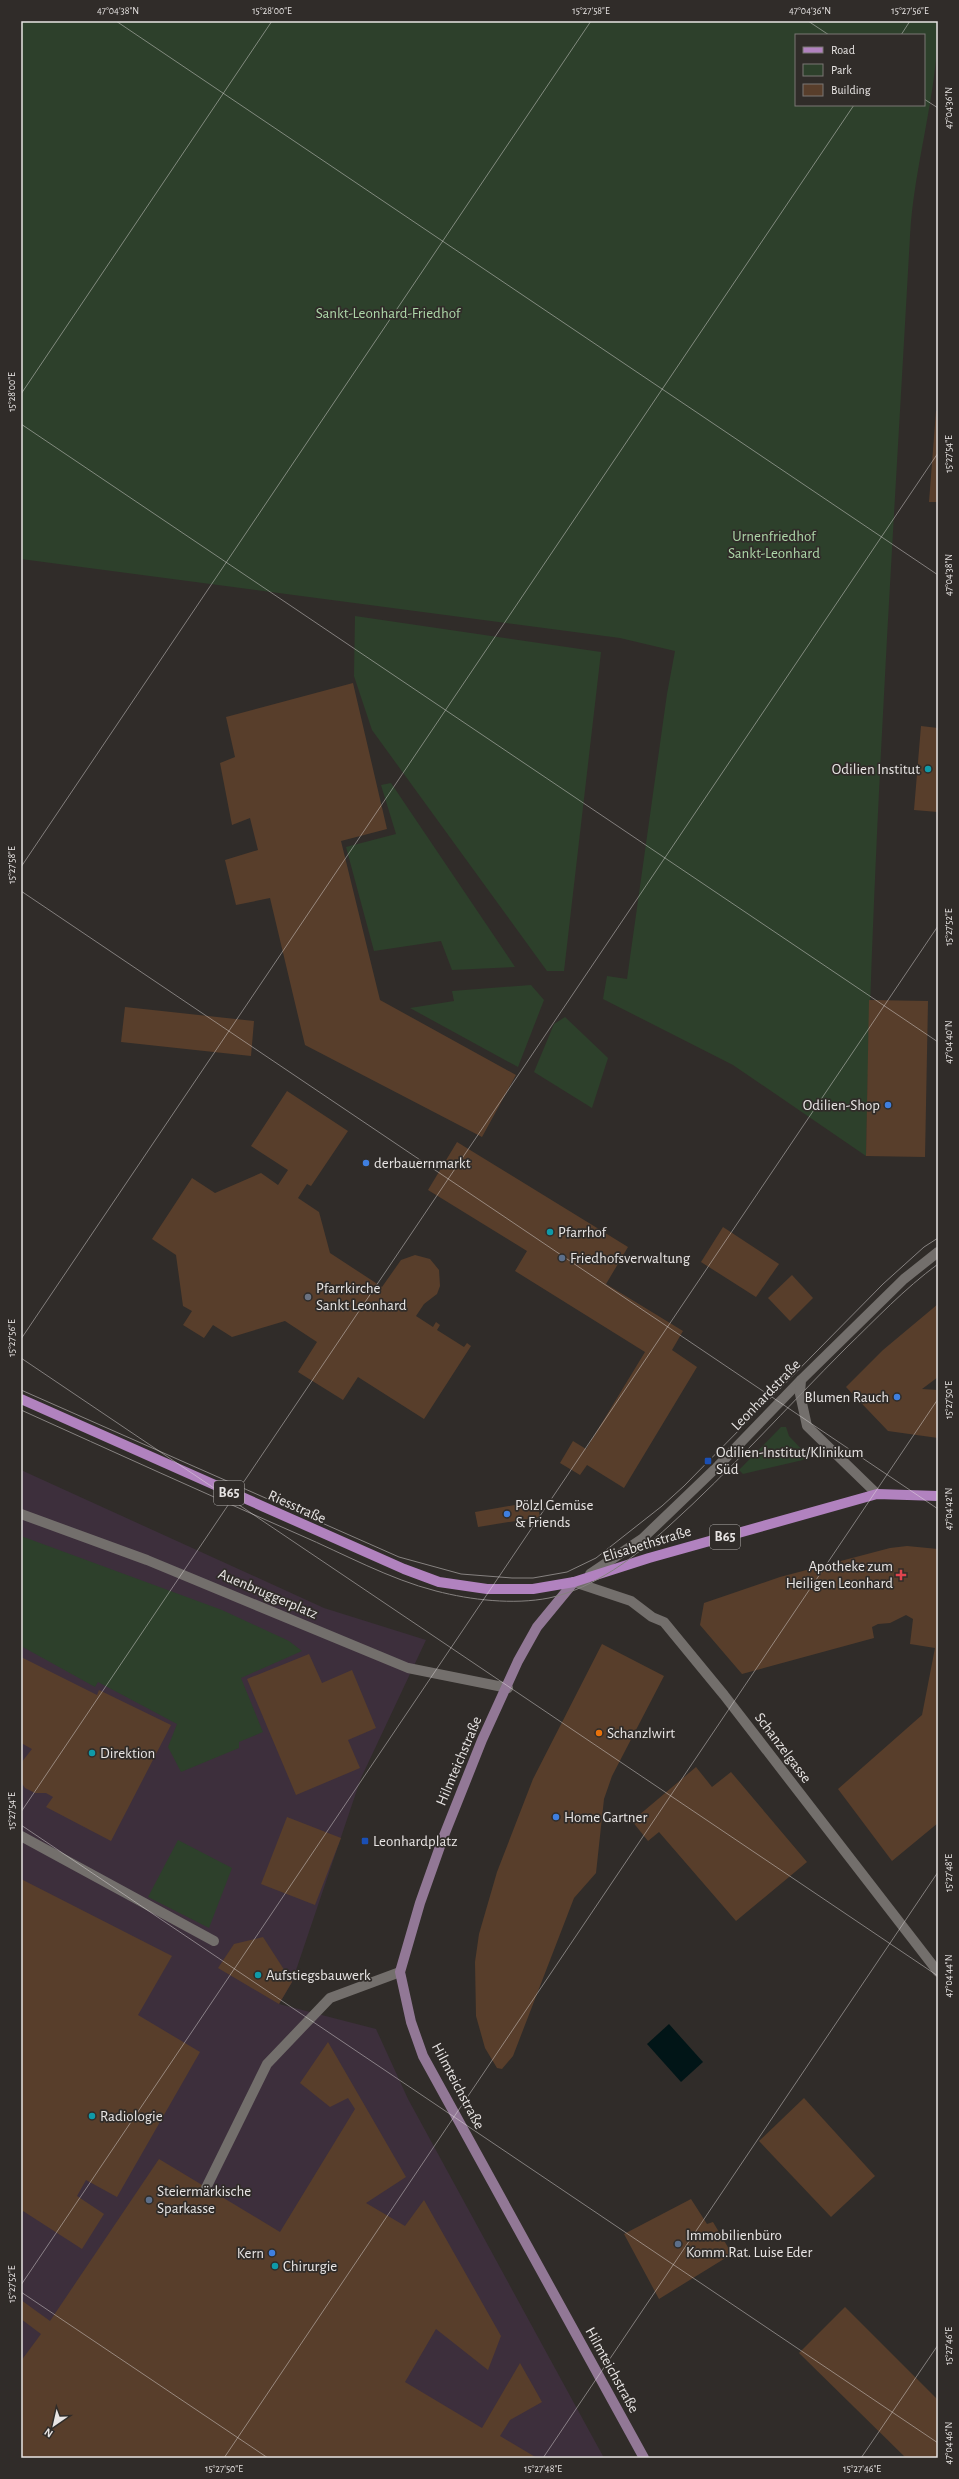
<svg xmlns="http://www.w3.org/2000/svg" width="959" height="2479" viewBox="0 0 959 2479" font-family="'Alegreya Sans',sans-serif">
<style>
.medical{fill:#3d2f3c}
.green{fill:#2d402b;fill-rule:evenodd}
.water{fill:#011517}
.building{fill:#583e2b}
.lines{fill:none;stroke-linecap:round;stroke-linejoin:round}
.service{stroke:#736f6c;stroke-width:10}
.minor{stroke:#736f6c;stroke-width:10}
.tertiary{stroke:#736f6c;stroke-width:10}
.secondary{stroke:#927896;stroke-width:10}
.primary{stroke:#b182bf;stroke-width:10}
.tram{stroke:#868280;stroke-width:1}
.ticks{fill:none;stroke:#e8e5e4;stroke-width:1;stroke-opacity:0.45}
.culture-dot{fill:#0f9aa8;stroke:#302c29;stroke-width:1.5}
.shop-dot{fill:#3f7fe0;stroke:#302c29;stroke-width:1.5}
.service-dot{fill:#5c6f8a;stroke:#302c29;stroke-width:1.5}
.worship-dot{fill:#6b7280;stroke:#302c29;stroke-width:1.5}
.transit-dot{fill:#1a4fb4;stroke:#302c29;stroke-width:1.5}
.health-dot{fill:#e0444e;stroke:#302c29;stroke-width:1.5}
.food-dot{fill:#e8710a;stroke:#302c29;stroke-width:1.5}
.labels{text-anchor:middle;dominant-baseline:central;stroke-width:3.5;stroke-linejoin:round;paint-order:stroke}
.shield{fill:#302c29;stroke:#b1aeac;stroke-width:1}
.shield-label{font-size:14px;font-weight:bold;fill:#e8e5e4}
.park-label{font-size:15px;fill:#aed7a9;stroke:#302c29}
.poi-label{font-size:15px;fill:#e8e5e4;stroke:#302c29;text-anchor:start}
.street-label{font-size:15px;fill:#e8e5e4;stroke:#302c29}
.neatline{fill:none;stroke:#e8e5e4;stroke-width:1.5}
.ticks-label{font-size:10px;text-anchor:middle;fill:#e8e5e4}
</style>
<rect width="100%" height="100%" fill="#302c29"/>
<polygon class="medical" points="21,1470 324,1608 426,1640 361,1778 292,1982 279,2004 376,2029 408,2099 604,2458 21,2458"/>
<g class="green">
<path d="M21 21H938C938 94 914 164 910 236 893 542 872 849 866 1156L733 1065 603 999 607 976 627 979 667 694 675 651 620 638 21 559ZM796 35H924V105H796Z"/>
<polygon points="355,616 601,652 564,971 547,971 372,730 354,676"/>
<polygon points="391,783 515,967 452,970 441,941 374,951 346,847 396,834 381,785"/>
<polygon points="531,985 544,1000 518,1067 410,1008 454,1001 452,991"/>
<polygon points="565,1017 608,1058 592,1108 534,1072 554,1024"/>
<polygon points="781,1427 786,1427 789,1436 807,1455 803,1460 743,1474 739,1470"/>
<polygon points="21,1536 222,1610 289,1641 302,1651 241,1678 263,1732 239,1742 239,1748 181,1772 168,1747 177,1724 98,1682 95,1687 21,1646"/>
<polygon points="178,1840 232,1868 209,1928 148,1897"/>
</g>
<polygon class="water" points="669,2024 703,2062 681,2082 647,2044"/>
<g class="building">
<polygon points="936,411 938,411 938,502 929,502"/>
<polygon points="353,683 387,829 341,841 380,1000 516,1075 482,1137 305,1045 270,898 236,905 225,860 258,850 250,818 232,825 220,763 235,757 226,717"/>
<polygon points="921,726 938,728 938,812 914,810"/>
<polygon points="869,1000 928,1001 925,1157 866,1156"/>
<polygon points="125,1007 254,1021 251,1056 121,1042"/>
<polygon points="287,1091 348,1131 311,1186 307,1184 298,1198 319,1212 330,1253 382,1287 401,1260 415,1255 430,1259 439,1270 440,1286 437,1294 424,1304 416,1316 433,1327 436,1322 440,1325 437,1330 464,1347 467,1343 471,1346 424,1419 358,1377 343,1400 298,1372 317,1342 285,1321 232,1337 213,1325 204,1338 183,1325 192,1311 183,1306 176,1255 152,1239 192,1178 215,1193 261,1173 278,1185 288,1170 251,1146"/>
<polygon points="457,1142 628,1247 606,1284 683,1331 672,1350 697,1367 624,1488 587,1465 580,1475 560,1463 573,1441 586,1449 645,1352 515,1271 527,1251 428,1190"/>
<polygon points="723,1227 779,1264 756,1297 701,1262"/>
<polygon points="792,1275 813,1298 790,1321 768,1298"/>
<polygon points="938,1304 938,1377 922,1389 938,1390 938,1438 888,1431 846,1387 883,1350"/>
<polygon points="537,1501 540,1517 478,1527 475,1512"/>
<polygon points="907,1546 938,1549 938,1823 892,1861 838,1789 922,1715 935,1648 910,1644 913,1619 906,1615 890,1623 878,1624 872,1627 874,1638 742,1674 700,1625 704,1603 780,1577 890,1548"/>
<polygon points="602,1644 664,1676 612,1776 604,1799 596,1873 574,1898 513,2056 502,2069 497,2068 485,2048 476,2016 475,1962 479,1934 497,1872 533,1779"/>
<polygon points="309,1654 322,1683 352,1670 376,1728 348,1740 360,1768 296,1795 247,1679"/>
<polygon points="21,1657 97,1695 99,1690 171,1725 111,1841 46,1807 53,1797 46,1793 35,1793 25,1788 21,1782 21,1763 32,1749 21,1743"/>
<polygon points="696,1767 712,1787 731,1772 807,1862 736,1921 659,1832 648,1841 632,1821"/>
<polygon points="287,1817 341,1838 315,1905 261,1884"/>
<polygon points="21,1879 172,1956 138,2015 200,2052 117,2197 86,2180 77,2196 104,2214 82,2249 23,2211 21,2214"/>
<polygon points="263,1937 292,1982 279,2004 218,1968 234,1944"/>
<polygon points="328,2042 406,2177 366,2203 405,2226 424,2200 501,2336 488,2370 436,2329 405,2382 482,2428 520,2363 542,2402 510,2420 500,2436 537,2458 21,2458 21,2361 41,2334 21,2319 21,2300 50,2321 159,2159 280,2232 355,2109 348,2098 330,2107 300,2083"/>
<polygon points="804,2098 875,2176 831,2217 759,2141"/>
<polygon points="691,2199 707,2224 713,2222 732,2254 659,2299 624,2234"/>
<polygon points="845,2307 938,2400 938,2458 906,2458 799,2353"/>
</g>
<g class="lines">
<g class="service">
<polyline points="21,1514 147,1560 408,1668 508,1688"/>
<polyline points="21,1836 214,1941"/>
<polyline points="206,2188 267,2064 330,1998 400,1972"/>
</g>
<g class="minor">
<polyline points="590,1574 642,1539 718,1466 801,1380"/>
<polyline points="574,1582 631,1601 652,1617 664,1622 724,1695 938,1972"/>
</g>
<polyline class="tertiary" points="877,1494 807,1426 800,1394 801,1380 904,1279 938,1252"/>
<polyline class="secondary" points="574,1582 537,1627 518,1661 482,1740 443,1838 420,1903 400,1972 411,2022 423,2056 644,2458"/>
<polyline class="primary" points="21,1399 404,1569 439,1582 487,1589 533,1589 574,1582 649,1558 877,1494 938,1496"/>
<g class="tram">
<polyline points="21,1390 399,1557 461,1574 512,1578 533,1578 567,1572 596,1558 662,1506 684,1486 883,1284 924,1247 938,1238"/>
<path d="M21 1410C114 1452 206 1494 300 1535 344 1554 389 1579 436 1591 471 1600 513 1605 549 1598 595 1588 635 1557 669 1526 731 1470 787 1407 846 1348 876 1319 904 1289 938 1264"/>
</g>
</g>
<path class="ticks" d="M116 21 938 575M808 21 829 35M901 35 910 21M924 99 938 108M21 394 272 21M21 424 938 1042M21 867 591 21M21 891 938 1509M21 1339 854 105M21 1358 938 1976M21 1812 938 453M21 1825 938 2443M21 2285 938 926M21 2292 268 2458M224 2458 938 1399M543 2458 938 1872M861 2458 938 2345"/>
<g class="culture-dot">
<circle cx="928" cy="769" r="4"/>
<circle cx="550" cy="1232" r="4"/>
<circle cx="92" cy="1753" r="4"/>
<circle cx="258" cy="1975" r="4"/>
<circle cx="92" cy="2116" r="4"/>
<circle cx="275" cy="2266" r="4"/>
</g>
<g class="shop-dot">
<circle cx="888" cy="1105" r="4"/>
<circle cx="366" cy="1163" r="4"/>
<circle cx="897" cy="1397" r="4"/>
<circle cx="507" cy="1514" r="4"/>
<circle cx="556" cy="1817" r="4"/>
<circle cx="272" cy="2253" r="4"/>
</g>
<g class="service-dot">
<circle cx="562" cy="1258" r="4"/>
<circle cx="149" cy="2200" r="4"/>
<circle cx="678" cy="2244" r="4"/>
</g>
<circle class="worship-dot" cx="308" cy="1297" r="4"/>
<g class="transit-dot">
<rect x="704" y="1457" width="8" height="8" rx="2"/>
<rect x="361" y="1837" width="8" height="8" rx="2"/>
</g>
<path class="health-dot" d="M899 1569h4v4h4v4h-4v4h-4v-4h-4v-4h4z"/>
<circle class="food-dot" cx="599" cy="1733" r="4"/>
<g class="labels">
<g class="shield">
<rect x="214" y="1481" width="30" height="24" rx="3"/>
<rect x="710" y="1525" width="30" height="24" rx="3"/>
</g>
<g class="shield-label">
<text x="229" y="1493">B65</text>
<text x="725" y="1537">B65</text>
</g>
<g class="park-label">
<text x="388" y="313">Sankt-Leonhard-Friedhof</text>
<text x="774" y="536">Urnenfriedhof<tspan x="774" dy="17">Sankt-Leonhard</tspan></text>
</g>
<g class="poi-label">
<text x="920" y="769" text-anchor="end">Odilien Institut</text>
<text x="880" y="1105" text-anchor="end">Odilien-Shop</text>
<text x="374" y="1163">derbauernmarkt</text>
<text x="558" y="1232">Pfarrhof</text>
<text x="570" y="1258">Friedhofsverwaltung</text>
<text x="316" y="1288">Pfarrkirche<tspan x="316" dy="17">Sankt Leonhard</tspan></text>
<text x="889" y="1397" text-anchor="end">Blumen Rauch</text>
<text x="716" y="1452">Odilien-Institut/Klinikum<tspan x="716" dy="17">Süd</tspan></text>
<text x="515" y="1505">Pölzl Gemüse<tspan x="515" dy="17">&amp; Friends</tspan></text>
<text x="893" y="1566" text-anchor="end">Apotheke zum<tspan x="893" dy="17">Heiligen Leonhard</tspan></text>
<text x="607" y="1733">Schanzlwirt</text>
<text x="100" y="1753">Direktion</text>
<text x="564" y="1817">Home Gartner</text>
<text x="373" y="1841">Leonhardplatz</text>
<text x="266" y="1975">Aufstiegsbauwerk</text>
<text x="100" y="2116">Radiologie</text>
<text x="157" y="2191">Steiermärkische<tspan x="157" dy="17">Sparkasse</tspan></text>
<text x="686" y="2235">Immobilienbüro<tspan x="686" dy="17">Komm.Rat. Luise Eder</tspan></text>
<text x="264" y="2253" text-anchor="end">Kern</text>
<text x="283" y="2266">Chirurgie</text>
</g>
<g class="street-label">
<text transform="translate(766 1395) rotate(-46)">Leonhardstraße</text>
<text transform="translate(297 1507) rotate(24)">Riesstraße</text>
<text transform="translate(647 1544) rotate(-17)">Elisabethstraße</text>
<text transform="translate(268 1594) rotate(23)">Auenbruggerplatz</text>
<text transform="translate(783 1748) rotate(53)">Schanzelgasse</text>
<text transform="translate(459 1761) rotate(-67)">Hilmteichstraße</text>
<text transform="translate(458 2086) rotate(62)">Hilmteichstraße</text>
<text transform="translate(612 2370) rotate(61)">Hilmteichstraße</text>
</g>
</g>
<rect width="959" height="2479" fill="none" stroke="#302c29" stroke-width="44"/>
<rect x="795" y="34" width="130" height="72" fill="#302c29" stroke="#7a7674"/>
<rect x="803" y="47" width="20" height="6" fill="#b182bf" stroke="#7a7674"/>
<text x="831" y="54" font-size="12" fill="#e8e5e4">Road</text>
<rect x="803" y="64" width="20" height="12" fill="#2d402b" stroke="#7a7674"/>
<text x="831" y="74" font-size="12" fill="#e8e5e4">Park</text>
<rect x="803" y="84" width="20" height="12" fill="#583e2b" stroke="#7a7674"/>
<text x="831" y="94" font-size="12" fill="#e8e5e4">Building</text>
<g transform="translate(54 2425) rotate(214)" stroke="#302c29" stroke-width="3" paint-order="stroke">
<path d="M0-3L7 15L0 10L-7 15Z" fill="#e8e5e4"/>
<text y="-6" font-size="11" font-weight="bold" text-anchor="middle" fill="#e8e5e4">N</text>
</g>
<rect x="22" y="22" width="915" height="2435" class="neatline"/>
<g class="ticks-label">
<text x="118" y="14">47°04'38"N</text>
<text x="272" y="14">15°28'00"E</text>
<text x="591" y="14">15°27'58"E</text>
<text x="810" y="14">47°04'36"N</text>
<text x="910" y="14">15°27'56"E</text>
<text transform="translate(948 108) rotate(-90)" y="4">47°04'36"N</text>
<text transform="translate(11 392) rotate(-90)" y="4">15°28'00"E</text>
<text transform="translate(948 454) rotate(-90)" y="4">15°27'54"E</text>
<text transform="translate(948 575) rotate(-90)" y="4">47°04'38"N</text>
<text transform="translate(11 865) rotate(-90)" y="4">15°27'58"E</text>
<text transform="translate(948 927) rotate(-90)" y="4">15°27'52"E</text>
<text transform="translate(948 1042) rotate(-90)" y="4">47°04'40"N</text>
<text transform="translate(11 1338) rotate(-90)" y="4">15°27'56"E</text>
<text transform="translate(948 1400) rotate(-90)" y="4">15°27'50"E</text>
<text transform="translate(948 1509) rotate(-90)" y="4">47°04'42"N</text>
<text transform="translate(11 1811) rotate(-90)" y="4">15°27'54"E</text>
<text transform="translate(948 1873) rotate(-90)" y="4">15°27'48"E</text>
<text transform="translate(948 1976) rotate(-90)" y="4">47°04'44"N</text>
<text transform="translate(11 2284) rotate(-90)" y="4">15°27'52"E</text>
<text transform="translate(948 2346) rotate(-90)" y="4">15°27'46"E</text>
<text transform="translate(948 2443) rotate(-90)" y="4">47°04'46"N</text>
<text x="224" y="2472">15°27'50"E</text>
<text x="543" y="2472">15°27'48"E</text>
<text x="862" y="2472">15°27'46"E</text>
</g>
</svg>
